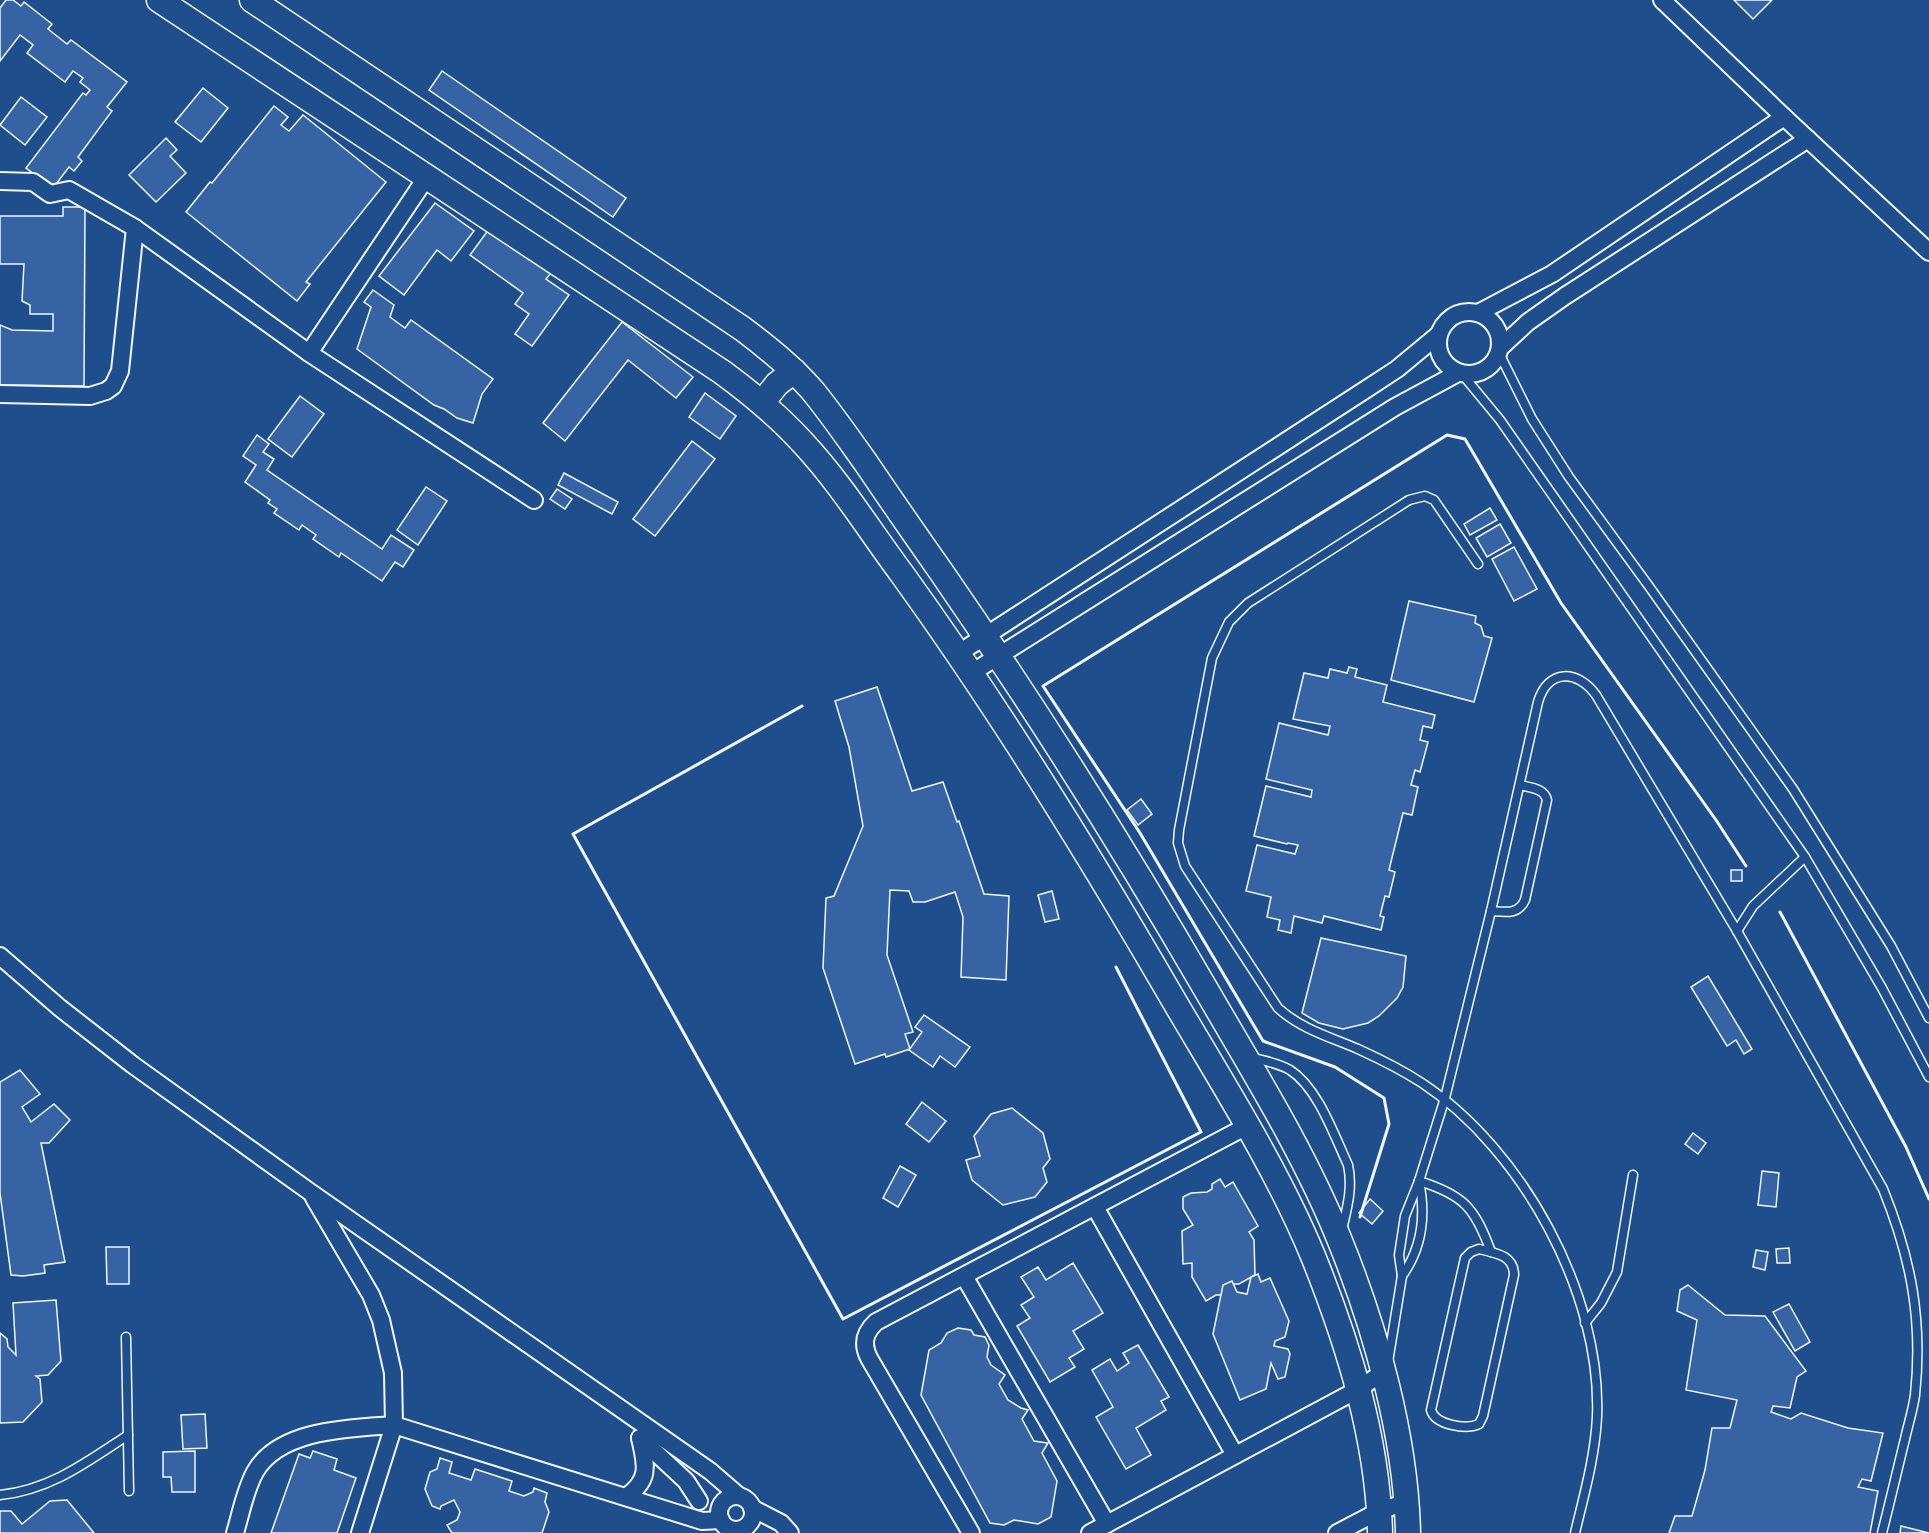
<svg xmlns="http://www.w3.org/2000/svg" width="1929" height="1533" viewBox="0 0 1929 1533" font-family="'Archivo Narrow',sans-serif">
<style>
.building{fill:#3563a3;stroke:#f2f6ff;stroke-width:1.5}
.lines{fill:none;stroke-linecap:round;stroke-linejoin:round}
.lane-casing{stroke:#f2f6ff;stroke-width:11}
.street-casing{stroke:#f2f6ff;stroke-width:20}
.secondary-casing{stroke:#f2f6ff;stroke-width:27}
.lane{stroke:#1f4e8c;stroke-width:8}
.street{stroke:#1f4e8c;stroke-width:16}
.secondary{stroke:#1f4e8c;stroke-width:24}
.wall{stroke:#f2f6ff;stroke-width:3}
</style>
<rect width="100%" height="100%" fill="#1f4e8c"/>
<g class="building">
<polygon points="6,0 13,0 21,6 24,2 52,24 48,29 67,44 71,40 127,82 107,107 112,111 78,157 82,161 74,171 69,167 53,188 26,168 83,93 86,95 90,90 80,82 83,78 73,71 65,82 27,53 33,45 20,35 0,61 0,8"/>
<polygon points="1734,0 1772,0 1753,19"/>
<polygon points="442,71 626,198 613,217 429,90"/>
<polygon points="203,88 228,108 201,142 175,122"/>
<polygon points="21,97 47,117 25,145 0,125"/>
<polygon points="274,106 288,117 281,125 289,131 303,115 386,182 306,282 310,284 297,301 186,212 210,182 212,183"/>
<polygon points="166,138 177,150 170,156 186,173 156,202 129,175"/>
<polygon points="435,203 474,231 451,261 437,250 404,295 379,276"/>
<polygon points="63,207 85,207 84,386 0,385 0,325 12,330 53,331 53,314 30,314 30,305 22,301 24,264 0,264 0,216 63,216"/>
<polygon points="489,229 551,273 546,279 569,295 532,346 515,334 529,314 515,304 523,293 470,255"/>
<polygon points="373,290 394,305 390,317 405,328 411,320 493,379 482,394 473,423 457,418 444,409 434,405 357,349 371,307 364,302"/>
<polygon points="622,322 693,377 676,398 628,360 565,441 543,423"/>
<polygon points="705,393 736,416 720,439 689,417"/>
<polygon points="300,396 324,414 292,457 268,439"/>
<polygon points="257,435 269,444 263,452 274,459 267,470 382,549 391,535 414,550 403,567 395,562 382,581 341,553 339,557 313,539 316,535 302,525 299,530 274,513 277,509 268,503 270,500 245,482 256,465 243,456"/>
<polygon points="692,441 715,459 655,536 633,519"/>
<polygon points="564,473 618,502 612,514 558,485"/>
<polygon points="426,487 447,501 418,545 397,530"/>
<polygon points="557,489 572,499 565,509 550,499"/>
<polygon points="1490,508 1497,520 1470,535 1464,524"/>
<polygon points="1500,524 1511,543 1487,557 1476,538"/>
<polygon points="1514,547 1537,589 1514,601 1492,559"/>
<polygon points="1409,601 1476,616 1475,623 1481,626 1484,636 1492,638 1474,702 1391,680"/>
<polygon points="1349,667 1357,669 1355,677 1387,685 1383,702 1435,715 1432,728 1423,726 1420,740 1428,742 1420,772 1415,770 1411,785 1418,787 1412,815 1403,813 1389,870 1395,872 1389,897 1385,896 1380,916 1384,917 1381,930 1324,916 1322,923 1294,916 1291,933 1278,930 1280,920 1267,917 1271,897 1246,891 1257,845 1295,854 1298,845 1288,843 1287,844 1254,836 1266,786 1311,797 1312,790 1266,779 1279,723 1328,735 1330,726 1293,719 1304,673 1328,678 1330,669 1347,673"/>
<polygon points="877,687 912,791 943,782 957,822 959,821 984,894 1009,896 1006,980 961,977 963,917 955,892 925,902 913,902 909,891 890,890 887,955 913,1032 905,1034 910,1049 886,1057 885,1054 855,1064 823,968 826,898 834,896 863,826 849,747 835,701"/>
<polygon points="1141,799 1152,814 1138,825 1127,810"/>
<rect x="1731" y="870" width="11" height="11"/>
<polygon points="1052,891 1059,919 1045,922 1038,895"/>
<polygon points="1321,938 1406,956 1403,987 1397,998 1379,1016 1368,1023 1343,1029 1319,1023 1302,1013"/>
<polygon points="1708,976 1752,1049 1744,1054 1736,1040 1727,1046 1691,987"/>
<polygon points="924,1015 970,1047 955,1067 940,1056 933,1067 909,1050 922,1032 915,1027"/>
<polygon points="20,1070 40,1094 22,1107 31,1122 54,1104 70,1120 49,1143 41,1143 65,1262 44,1265 45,1273 23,1276 11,1275 0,1193 0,1082"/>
<polygon points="922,1102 946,1121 929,1142 906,1124"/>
<polygon points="1012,1108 1043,1133 1050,1159 1043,1168 1047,1182 1035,1197 1003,1205 972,1180 966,1160 980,1156 974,1136 991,1114"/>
<polygon points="1693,1133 1706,1143 1698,1154 1685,1144"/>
<polygon points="900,1166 916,1175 898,1207 883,1198"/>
<polygon points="1762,1171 1779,1173 1776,1207 1758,1205"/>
<polygon points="1220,1179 1225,1187 1233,1182 1258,1226 1249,1232 1254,1240 1255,1275 1239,1284 1231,1284 1231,1295 1216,1295 1206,1301 1192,1277 1192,1263 1183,1264 1182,1231 1193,1225 1183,1209 1183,1197 1191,1193 1207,1192 1212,1189 1212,1184"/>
<polygon points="1370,1199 1383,1211 1372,1224 1359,1213"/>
<polygon points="106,1247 129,1247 129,1284 107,1284"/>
<polygon points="1789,1248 1790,1263 1777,1263 1776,1249"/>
<polygon points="1756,1250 1768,1252 1765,1270 1753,1267"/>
<polygon points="1073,1263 1103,1313 1073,1331 1084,1349 1069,1358 1075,1367 1050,1382 1017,1326 1030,1318 1021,1305 1034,1297 1021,1277 1038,1267 1046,1280"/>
<polygon points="1258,1274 1261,1282 1270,1278 1289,1321 1285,1337 1275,1341 1274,1346 1288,1349 1290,1354 1285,1377 1278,1379 1271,1363 1266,1389 1240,1400 1213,1334 1223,1285 1232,1281 1237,1292 1247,1294 1251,1277"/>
<polygon points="1688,1285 1725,1315 1765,1316 1806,1371 1797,1377 1790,1408 1773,1406 1771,1412 1791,1419 1801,1413 1848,1428 1883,1433 1871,1481 1862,1479 1858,1487 1878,1491 1870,1533 1669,1533 1675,1516 1692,1516 1705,1470 1712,1428 1730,1428 1737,1400 1686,1390 1697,1320 1677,1311 1680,1290"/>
<polygon points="56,1300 61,1361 48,1375 36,1376 40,1379 42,1402 23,1422 0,1423 0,1333 7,1339 8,1347 16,1355 13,1303"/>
<polygon points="1789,1304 1810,1342 1795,1351 1773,1312"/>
<polygon points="958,1328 971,1330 974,1335 985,1337 989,1345 987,1357 991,1365 1005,1375 999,1384 1008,1400 1021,1408 1028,1410 1022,1419 1034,1441 1048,1443 1042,1453 1057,1481 1051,1517 1038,1524 1014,1520 1004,1525 990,1523 921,1395 929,1350 941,1343 947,1333"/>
<polygon points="1138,1345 1169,1397 1161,1401 1166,1410 1136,1428 1151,1455 1126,1469 1096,1417 1113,1407 1092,1370 1110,1359 1117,1371 1129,1363 1123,1353"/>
<polygon points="205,1414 207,1448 183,1449 181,1415"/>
<polygon points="195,1451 195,1492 172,1492 171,1477 163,1477 163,1452"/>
<polygon points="313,1451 337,1459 334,1470 356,1478 337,1533 271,1533 299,1454 310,1458"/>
<polygon points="440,1458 452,1462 449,1473 471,1480 475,1469 512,1481 509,1491 524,1496 533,1492 534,1488 547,1493 545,1502 549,1512 542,1533 452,1533 447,1525 457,1520 460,1512 454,1500 441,1506 440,1509 432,1506 425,1489 430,1472 437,1469"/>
<polygon points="67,1500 94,1533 0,1533 0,1511 11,1511 22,1524 50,1501"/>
<polygon points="1901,1526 1929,1533 1900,1533"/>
</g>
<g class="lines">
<defs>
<g id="lane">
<polyline points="1499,353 1532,419 1569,477 1648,585 1793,789 1891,946 1929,1018"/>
<polyline points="1462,374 1500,420 1805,857 1882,988 1929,1077"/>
<path d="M1478 564 1434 500 1425 496 1409 500 1248 603 1229 622 1212 658 1179 830 1178 843 1185 866 1278 1008C1301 1029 1330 1037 1358 1049 1380 1059 1402 1070 1422 1083 1523 1150 1602 1295 1597 1417 1595 1457 1584 1495 1575 1533"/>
<path d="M1491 911C1506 912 1518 915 1525 900L1547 800C1544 788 1531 788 1520 785"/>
<polyline points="1737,931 1753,906 1805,857"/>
<path d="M1251 1057C1264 1061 1278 1063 1290 1070 1318 1088 1334 1135 1348 1165 1353 1188 1347 1208 1342 1230"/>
<path d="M1419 1181C1464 1195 1475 1208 1491 1252"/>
<path d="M1479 1249C1495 1253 1514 1255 1514 1275L1483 1416 1479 1424C1466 1430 1435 1425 1431 1410L1465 1258 1471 1252Z"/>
<path d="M1402 1276C1422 1248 1426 1215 1419 1181"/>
<polyline points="1585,1323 1601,1303 1617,1272 1633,1175"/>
<polyline points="126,1337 129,1491"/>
<path d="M1388 1362 1402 1276 1399 1255 1405 1216 1419 1181 1445 1098 1491 911 1538 702C1548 669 1577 669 1596 695L1737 931 1883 1189C1911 1258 1923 1320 1915 1395 1913 1410 1908 1425 1905 1439 1897 1471 1890 1502 1882 1533"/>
<path d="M0 1495C50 1490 87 1462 128 1435"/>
</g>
<g id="street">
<polyline points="1662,0 1784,117 1929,252"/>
<polyline points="0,181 33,182 50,194 69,190 135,228 309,353 534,500"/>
<circle cx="1469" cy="343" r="31"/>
<polyline points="1478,313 1552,274 1784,117"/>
<polyline points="1500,348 1528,322 1565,296 1808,139"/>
<polyline points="309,353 426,178"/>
<polyline points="0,394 90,396 106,391 113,386 120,371 135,228"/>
<polyline points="959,653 1368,388 1397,369 1438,335"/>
<polyline points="973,672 1395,407 1458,373"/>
<polyline points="0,956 60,1008 133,1065 310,1192 710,1471 739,1496"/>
<polyline points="314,1198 371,1295 381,1320 393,1373 394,1425 360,1533"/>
<polyline points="1095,1207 1235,1455"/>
<polyline points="964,1276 1107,1524"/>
<polyline points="640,1438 686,1481 699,1501"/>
<circle cx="736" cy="1513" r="17"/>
<path d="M626 1497C651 1479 646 1465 640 1438"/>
<polyline points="752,1508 781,1523 790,1533"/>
<path d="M235 1533C241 1513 245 1490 255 1472 279 1429 351 1428 394 1425L702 1521 721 1520"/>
<path d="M971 1533 869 1358C862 1344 864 1333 876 1322L1247 1126"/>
<polyline points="1090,1533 1357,1390 1382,1373"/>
<polyline points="1337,1533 1379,1511 1407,1502"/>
</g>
<g id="secondary">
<path d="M159 0 722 372C752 394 779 416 804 444 841 484 870 531 902 574 998 707 1084 846 1166 987 1217 1075 1274 1162 1313 1256 1348 1343 1378 1439 1380 1533"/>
<path d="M252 0 743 329C768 348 792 367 812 390 831 413 848 438 866 463 891 500 916 536 942 573 1036 709 1125 850 1208 993 1255 1074 1305 1154 1340 1241 1376 1330 1406 1437 1408 1533"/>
<polyline points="762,403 777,384 794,371"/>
</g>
</defs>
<use href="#lane" class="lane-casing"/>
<use href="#street" class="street-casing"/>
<use href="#secondary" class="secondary-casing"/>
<use href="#lane" class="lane"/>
<use href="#street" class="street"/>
<use href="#secondary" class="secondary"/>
<g class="wall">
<polyline points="802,706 573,834 843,1319 1201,1132 1116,967"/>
<polyline points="1780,912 1906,1147 1929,1199"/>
<polyline points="1360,1217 1389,1124 1384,1098 1335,1067 1263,1041 1140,833 1043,686 1447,435 1465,439 1561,603 1716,820 1746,866"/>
</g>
</g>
</svg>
